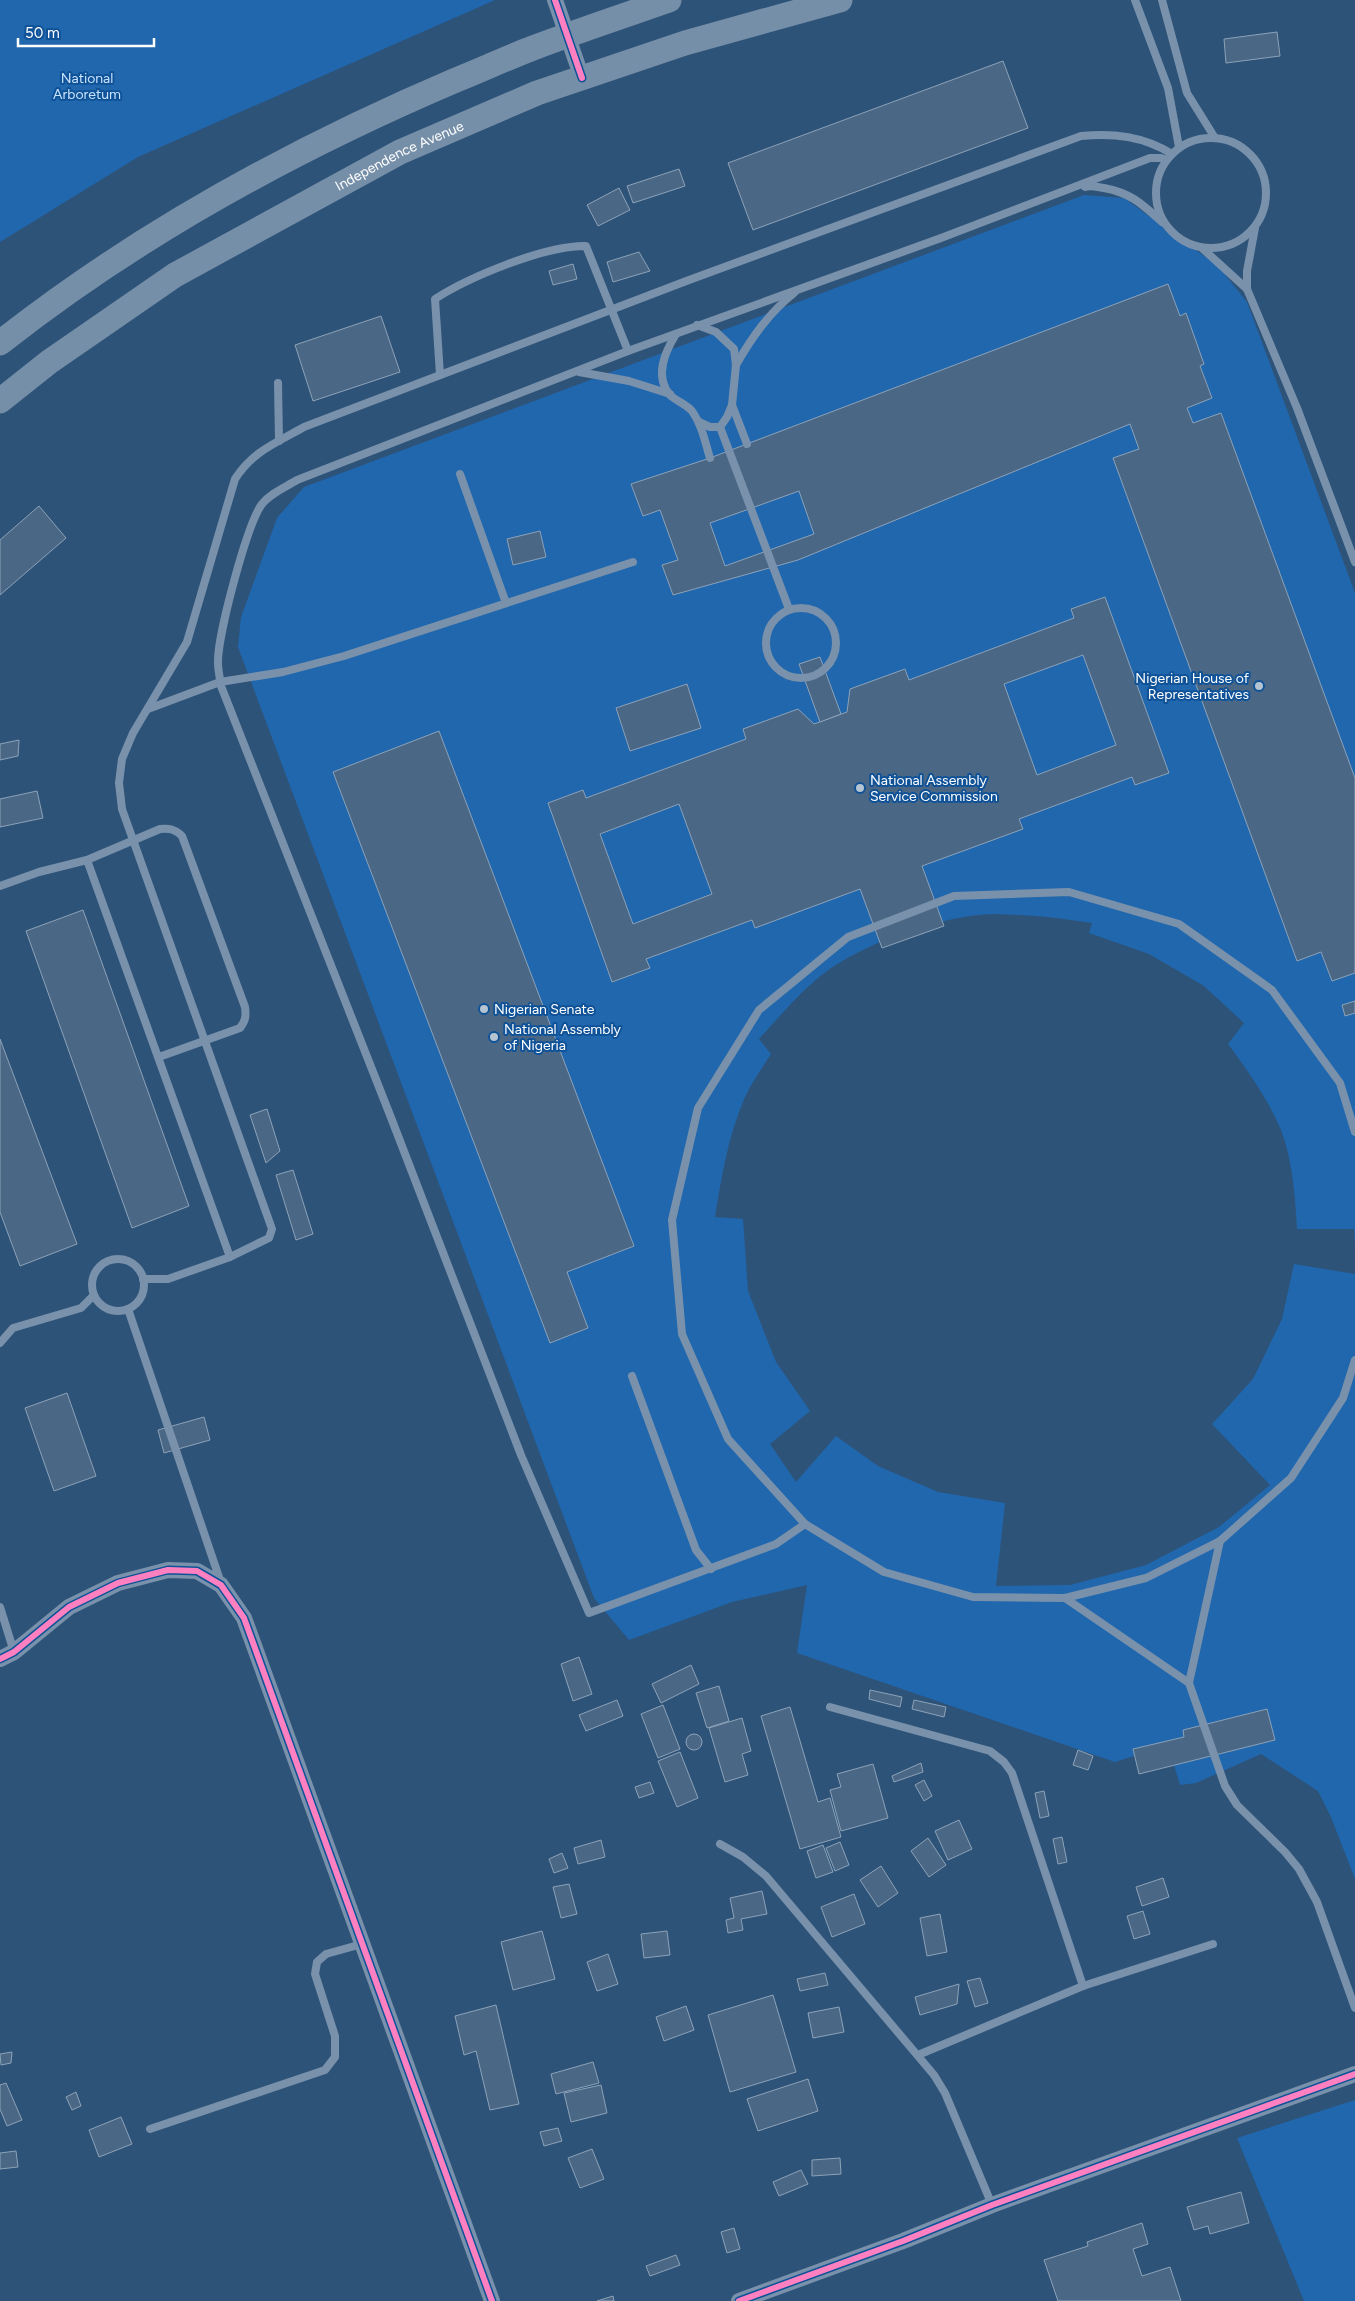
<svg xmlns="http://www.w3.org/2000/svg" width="1355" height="2301" viewBox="0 0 1355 2301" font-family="Figtree,sans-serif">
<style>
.green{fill:#2067ae}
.building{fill:#4a6886;stroke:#8da2b8;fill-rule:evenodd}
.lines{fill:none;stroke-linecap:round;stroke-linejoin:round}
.lane{stroke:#7991ab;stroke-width:8}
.street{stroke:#7991ab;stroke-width:16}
.primary{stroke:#768fa9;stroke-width:25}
.cycleway-casing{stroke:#0f5298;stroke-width:9}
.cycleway{stroke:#ff80c0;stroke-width:6}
.poi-dot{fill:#b6c3d0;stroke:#0f5298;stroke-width:2}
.labels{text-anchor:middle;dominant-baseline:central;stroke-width:4;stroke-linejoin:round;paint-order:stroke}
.park-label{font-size:14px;fill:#c8e3fe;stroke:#0f5298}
.street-label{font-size:14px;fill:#fff;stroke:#0f5298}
.poi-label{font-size:14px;fill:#fff;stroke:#0f5298;text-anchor:start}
</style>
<rect width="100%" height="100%" fill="#2e5378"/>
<g class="green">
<polygon points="0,0 495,0 138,157 0,242"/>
<path d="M1084 195 1124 198 1218 266 1247 302 1355 593V1245L1354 1229H1297C1295 1196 1293 1162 1281 1130 1268 1099 1248 1071 1228 1044L1244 1023 1204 986 1149 954 1089 933 1092 923C1060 918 1029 915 997 914 944 914 865 942 823 974 799 993 779 1017 759 1039L771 1054C762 1068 752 1082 745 1097 728 1136 722 1175 715 1217L743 1219 748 1291 776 1362 810 1411 770 1444 796 1482 836 1436 878 1466 938 1492 1005 1503 996 1586 1070 1585 1146 1565 1219 1527 1270 1485 1212 1424 1253 1379 1282 1319 1294 1264 1355 1274V1879L1331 1817 1318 1791 1261 1754 1196 1783 1180 1785 1168 1745 1115 1762 797 1653 807 1585 732 1602 629 1640 594 1598 238 647 241 617 277 518 304 487Z"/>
<polygon points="1355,2100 1355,2301 1304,2301 1237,2138"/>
</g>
<g class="building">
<polygon points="1277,32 1280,56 1226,63 1224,39"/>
<polygon points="1003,61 1028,128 753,230 728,163"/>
<polygon points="679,169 685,186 633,203 627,186"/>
<polygon points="619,188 630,210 598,226 587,205"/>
<polygon points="639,252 650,271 613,282 607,262"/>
<polygon points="573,264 577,279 553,285 549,271"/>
<path d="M1168 284 1180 316 1186 313 1204 364 1200 366 1212 398 1187 408 1193 423 1221 413 1355 778V973L1332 981 1321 952 1297 961 1113 458 1139 449 1130 424 798 560 673 595 662 565 678 560 660 510 643 516 631 484 710 458ZM799 491 814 534 725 566 710 523Z"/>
<polygon points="381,316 400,372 313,401 295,345"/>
<polygon points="39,506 66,538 0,595 0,540"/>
<polygon points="540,531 546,557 513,565 507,539"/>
<path d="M1105 597 1169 773 1135 785 1132 777 1019 819 1023 829 922 866 944 926 882 948 860 889 755 928 752 920 646 959 650 968 612 982 548 803 583 790 586 798 746 739 743 729 798 709 814 724 847 712 850 689 905 669 909 680 1074 618 1071 609ZM1083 655 1116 745 1037 775 1004 684ZM679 804 712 894 633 924 600 834Z"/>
<polygon points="820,657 841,714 820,722 799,664"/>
<polygon points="687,684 701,728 630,751 616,708"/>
<polygon points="439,731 634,1246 567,1272 588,1328 550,1343 333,772"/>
<polygon points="19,740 18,756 0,760 0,744"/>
<polygon points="37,791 43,818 0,827 0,799"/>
<polygon points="83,910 189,1206 132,1228 26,931"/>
<polygon points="1355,1001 1355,1013 1345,1016 1342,1005"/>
<polygon points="0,1039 77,1244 20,1266 0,1212"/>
<polygon points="267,1109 280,1151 266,1163 250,1115"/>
<polygon points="293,1170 313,1234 296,1240 276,1175"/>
<polygon points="67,1393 96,1476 54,1491 25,1408"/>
<polygon points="204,1417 210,1440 164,1453 158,1430"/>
<polygon points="579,1657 592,1694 573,1701 561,1664"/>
<polygon points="691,1665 699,1684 661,1703 652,1684"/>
<polygon points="719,1686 729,1721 707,1728 696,1693"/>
<polygon points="870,1690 902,1697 900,1707 869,1699"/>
<polygon points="617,1700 623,1716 586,1731 579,1715"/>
<polygon points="914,1700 946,1707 944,1717 912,1709"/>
<polygon points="663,1705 680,1749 658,1758 641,1714"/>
<polygon points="790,1707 818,1802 830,1798 841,1837 800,1849 761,1716"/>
<polygon points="1267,1709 1275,1740 1139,1774 1133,1749 1184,1737 1183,1730"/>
<polygon points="742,1718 751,1751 742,1754 748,1775 725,1782 709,1728"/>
<circle cx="694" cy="1742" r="8"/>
<polygon points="1078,1750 1093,1756 1088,1770 1073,1765"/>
<polygon points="680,1752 698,1798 677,1807 658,1761"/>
<polygon points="921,1763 923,1772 894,1782 892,1776"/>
<polygon points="873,1764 888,1818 841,1831 830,1790 841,1787 837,1774"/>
<polygon points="924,1780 932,1796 924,1801 915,1785"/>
<polygon points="650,1782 654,1793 639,1798 635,1787"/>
<polygon points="1044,1791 1049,1816 1040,1818 1035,1793"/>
<polygon points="959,1820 972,1849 948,1860 935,1831"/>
<polygon points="1062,1837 1067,1862 1058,1864 1053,1839"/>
<polygon points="928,1838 946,1865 929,1877 911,1851"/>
<polygon points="601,1840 605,1857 578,1864 574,1848"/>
<polygon points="840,1842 849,1865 835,1871 826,1848"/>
<polygon points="823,1845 833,1872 816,1878 807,1851"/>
<polygon points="562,1853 568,1868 554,1873 549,1859"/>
<polygon points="881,1866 898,1893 878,1907 860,1880"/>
<polygon points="1163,1878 1169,1897 1142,1906 1136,1887"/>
<polygon points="569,1884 577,1914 561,1918 553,1887"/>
<polygon points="762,1891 767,1914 741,1919 743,1930 728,1933 726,1920 734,1918 730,1898"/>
<polygon points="854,1894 865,1924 832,1937 821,1907"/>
<polygon points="1143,1911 1150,1934 1134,1939 1127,1916"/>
<polygon points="940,1914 947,1952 927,1956 920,1918"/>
<polygon points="542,1931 555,1979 513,1990 501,1942"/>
<polygon points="667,1931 670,1955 644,1958 641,1934"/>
<polygon points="608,1954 618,1984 597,1991 587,1962"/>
<polygon points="825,1973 828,1985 800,1991 797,1979"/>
<polygon points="980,1978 988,2003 975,2007 967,1981"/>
<polygon points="959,1984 957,2004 920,2015 915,1997"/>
<polygon points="773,1995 796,2072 730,2092 708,2015"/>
<polygon points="496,2005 519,2104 490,2110 476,2051 464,2055 455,2016"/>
<polygon points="686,2006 694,2030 664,2041 656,2017"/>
<polygon points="839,2007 844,2032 813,2038 808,2013"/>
<polygon points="12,2052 11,2063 1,2065 0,2054"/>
<polygon points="593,2062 599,2083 556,2094 551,2074"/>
<polygon points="808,2079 818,2111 758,2131 747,2099"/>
<polygon points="6,2083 22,2120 7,2126 0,2109 0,2085"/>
<polygon points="601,2085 607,2113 571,2122 564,2093"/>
<polygon points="76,2092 81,2106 72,2110 66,2097"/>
<polygon points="121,2117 132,2144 99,2157 89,2130"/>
<polygon points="558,2128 562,2141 544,2146 540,2132"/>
<polygon points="592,2149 604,2179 580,2188 568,2158"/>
<polygon points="16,2151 18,2167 0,2169 0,2153"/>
<polygon points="840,2158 841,2174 812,2176 812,2160"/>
<polygon points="801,2170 808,2184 779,2196 773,2182"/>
<polygon points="1241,2192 1249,2223 1210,2234 1208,2226 1194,2230 1187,2207"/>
<polygon points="1142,2223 1148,2244 1133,2249 1142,2276 1170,2267 1181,2301 1058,2301 1044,2260 1088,2246 1087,2242"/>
<polygon points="734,2228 740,2249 727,2253 721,2232"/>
<polygon points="676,2255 680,2265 650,2276 646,2266"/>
<polygon points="613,2296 614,2301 597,2301"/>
</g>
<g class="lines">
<g class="lane">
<polyline points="1135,0 1168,88 1179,147"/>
<polyline points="1162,0 1187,93 1215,138"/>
<circle cx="1211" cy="193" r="55"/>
<path d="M1085 187C1091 185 1097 187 1104 188 1131 193 1142 204 1162 222"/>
<polyline points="1203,249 1247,289 1297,408 1355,562"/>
<polyline points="1247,289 1247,271 1255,228"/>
<polyline points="697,325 716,332 734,349 736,365 732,405 747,444"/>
<path d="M676 334C665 352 654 376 670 395 676 401 686 404 692 411 702 425 705 442 710 458"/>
<path d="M736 365C752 337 769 313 794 293"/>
<polyline points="579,372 629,381 670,394"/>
<path d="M440 375 435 299C469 277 546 245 586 246L628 351"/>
<polyline points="278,383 279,441"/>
<polyline points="699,422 710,427 720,427 727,417 732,405"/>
<polyline points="720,427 789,609"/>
<polyline points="460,474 506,603"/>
<circle cx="801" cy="643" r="35"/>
<polyline points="148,709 220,682 283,672 344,656 633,562"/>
<polyline points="87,860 230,1257"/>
<path d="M0 886 39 872 87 860 160 829C169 828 175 829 182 836L245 1007C246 1016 246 1020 240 1028L159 1057"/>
<polyline points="1355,1132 1340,1083 1272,990 1179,924 1069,892 954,896 848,937 759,1010 698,1108 672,1220 682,1334 728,1439 805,1524 884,1572 973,1597 1065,1598 1146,1578 1220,1541 1291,1478 1343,1398 1355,1360"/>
<circle cx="118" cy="1285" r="26"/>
<path d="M143 1279H168L230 1257 269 1238 272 1229 122 809 119 783 122 759 133 733 187 642 235 479C253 451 276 443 304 427L689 280 1081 136C1114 133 1143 136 1172 154"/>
<polyline points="128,1309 221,1583"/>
<polyline points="0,1343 13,1328 81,1308 94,1295"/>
<polyline points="632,1376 696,1550 711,1569"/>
<path d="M805 1524 776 1544 589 1613 521 1455 390 1115 221 686C220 678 218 670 218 663 217 637 247 524 262 504 271 493 284 488 297 480L628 351 941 238 1150 158H1161L1166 160"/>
<polyline points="1065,1598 1189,1683 1220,1541"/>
<polyline points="0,1607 14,1652"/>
<polyline points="1189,1683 1225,1786 1237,1805 1285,1852 1299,1869 1317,1902 1355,2008"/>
<polyline points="830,1707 990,1751 1004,1762 1012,1773 1083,1986"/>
<polyline points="720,1844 743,1857 766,1876 934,2075 945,2093 992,2205"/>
<polyline points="918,2055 1083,1986 1213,1944"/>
<polyline points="150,2129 325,2070 335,2057 335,2036 315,1974 317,1962 326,1954 362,1944"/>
</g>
<g class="street">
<polyline points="555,0 582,78"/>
<polyline points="0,1659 14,1652 69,1607 118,1583 168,1570 197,1571 221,1585 244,1618 492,2301"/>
<polyline points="739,2301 903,2241 992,2205 1355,2074"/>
</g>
<g class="primary">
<path d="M0 343C138 234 294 149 456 80 481 70 507 58 533 48 578 31 623 16 669 0"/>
<path id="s1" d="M0 401 49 362 175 275 400 152 537 93 685 43 840 0"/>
</g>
<defs>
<g id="cycleway">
<polyline points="555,0 582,78"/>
<polyline points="0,1659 14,1652 69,1607 118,1583 168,1570 197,1571 221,1585 244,1618 492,2301"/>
<polyline points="739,2301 903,2241 992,2205 1355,2074"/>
</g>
</defs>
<use href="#cycleway" class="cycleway-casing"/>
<use href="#cycleway" class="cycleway"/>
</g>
<g class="poi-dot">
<circle cx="1259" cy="686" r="5"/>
<circle cx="860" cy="788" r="5"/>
<circle cx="484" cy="1009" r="5"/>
<circle cx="494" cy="1037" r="5"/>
</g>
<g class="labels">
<g class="park-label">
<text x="87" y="78">National<tspan x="87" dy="16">Arboretum</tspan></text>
</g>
<g class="street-label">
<text stroke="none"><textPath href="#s1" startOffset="470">Independence Avenue</textPath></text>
</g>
<g class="poi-label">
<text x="1249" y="678" text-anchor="end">Nigerian House of<tspan x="1249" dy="16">Representatives</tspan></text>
<text x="870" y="780">National Assembly<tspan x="870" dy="16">Service Commission</tspan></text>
<text x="494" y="1009">Nigerian Senate</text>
<text x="504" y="1029">National Assembly<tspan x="504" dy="16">of Nigeria</tspan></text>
</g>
</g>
<path d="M18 38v8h136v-8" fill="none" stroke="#ffffff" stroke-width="2.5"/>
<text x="25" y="38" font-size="15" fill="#ffffff" stroke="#0f5298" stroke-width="4" paint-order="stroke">50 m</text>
</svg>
